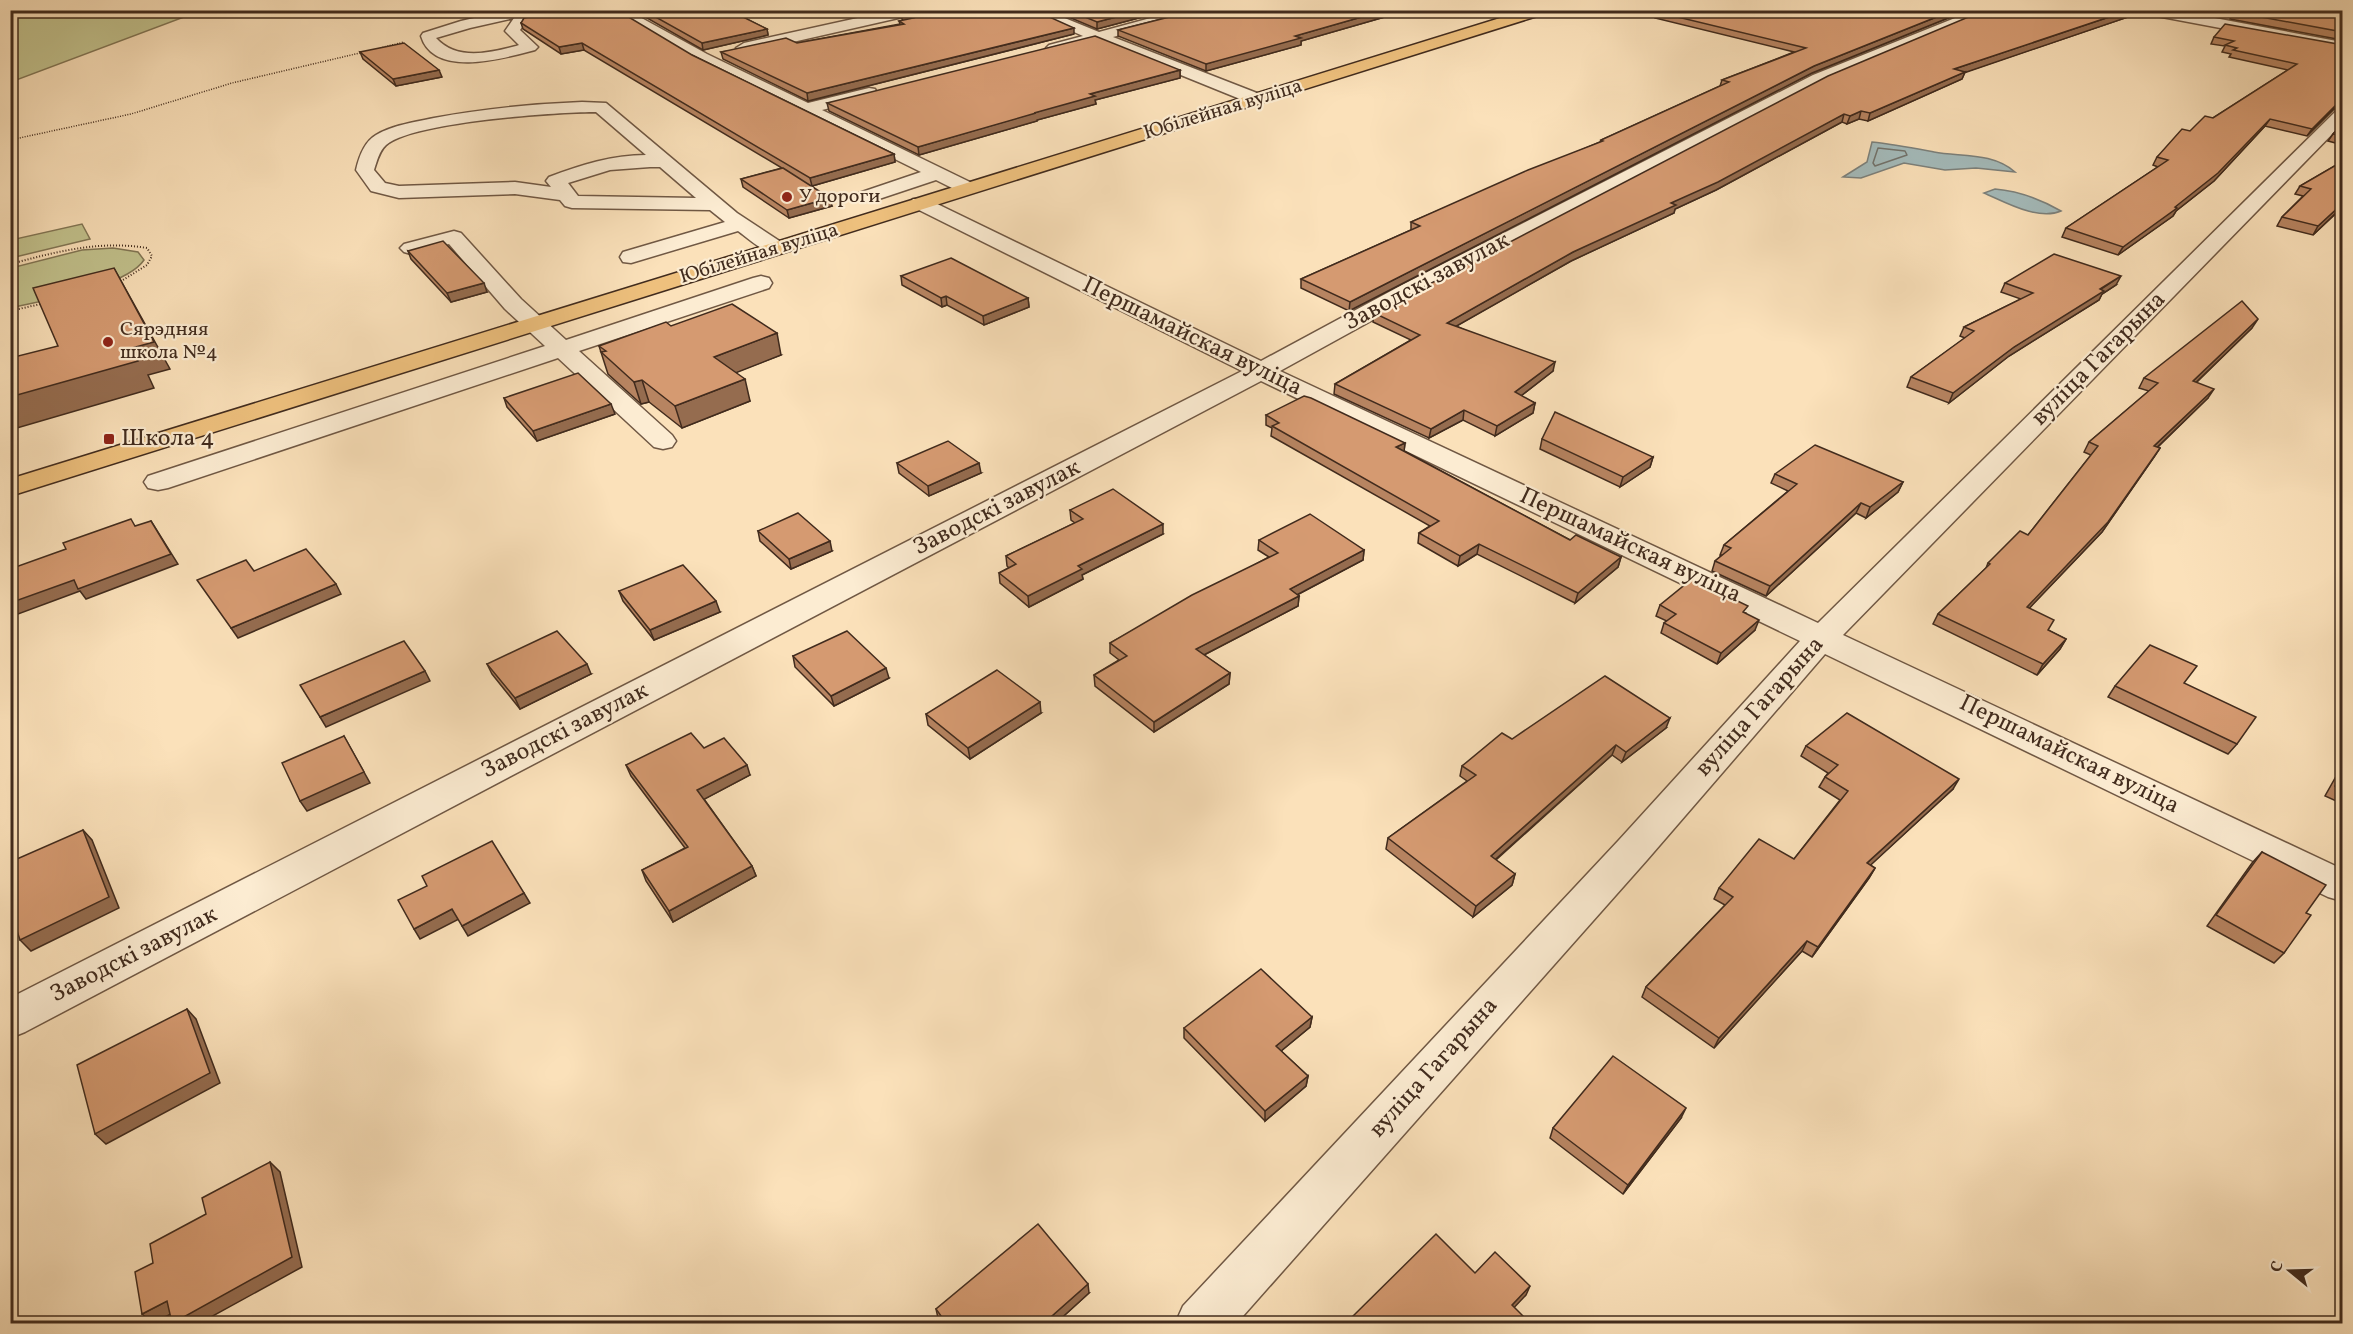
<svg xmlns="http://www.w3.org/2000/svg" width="2353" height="1334" viewBox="0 0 2353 1334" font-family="Vollkorn,serif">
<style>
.green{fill:#c2c28d;stroke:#827655;stroke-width:1.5}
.water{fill:#a4bbbb;stroke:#7c817c;stroke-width:1.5}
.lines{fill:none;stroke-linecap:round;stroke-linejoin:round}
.shore{stroke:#72736c;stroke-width:1.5}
.minor-casing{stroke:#705844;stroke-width:3}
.major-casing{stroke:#412b1d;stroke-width:3}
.path-far1{stroke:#412b1d;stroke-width:1.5;stroke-dasharray:1 1.5;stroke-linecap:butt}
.path{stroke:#412b1d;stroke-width:2;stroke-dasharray:1 2;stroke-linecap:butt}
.minor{fill:#fcecd2;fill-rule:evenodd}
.major{fill:#eec07d;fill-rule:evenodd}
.wall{fill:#b78461;stroke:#412b1d;stroke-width:1.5}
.shaded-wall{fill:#956c4f;stroke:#412b1d;stroke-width:1.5}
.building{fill:#d59a71;stroke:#412b1d;stroke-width:1.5}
.poi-dot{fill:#8f2418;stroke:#fcecd2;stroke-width:2}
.labels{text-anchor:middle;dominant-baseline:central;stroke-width:4.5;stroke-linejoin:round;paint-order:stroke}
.far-street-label{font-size:20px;fill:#412b1d;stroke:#fcecd2}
.far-poi-label{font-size:20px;fill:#412b1d;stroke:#fcecd2;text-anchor:start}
.street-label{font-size:24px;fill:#412b1d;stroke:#fcecd2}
.poi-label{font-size:24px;fill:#412b1d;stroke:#fcecd2;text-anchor:start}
</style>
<rect width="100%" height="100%" fill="#fbe1ba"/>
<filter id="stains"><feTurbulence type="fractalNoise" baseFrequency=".00333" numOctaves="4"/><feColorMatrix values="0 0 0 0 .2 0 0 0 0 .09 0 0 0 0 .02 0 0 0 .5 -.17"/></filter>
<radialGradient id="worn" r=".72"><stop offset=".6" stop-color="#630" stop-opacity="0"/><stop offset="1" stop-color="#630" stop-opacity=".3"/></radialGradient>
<g class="green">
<polygon points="11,10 200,10 200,11 11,82"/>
<polygon points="82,224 90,239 11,258 11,240"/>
<path d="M113 248 138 252 144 260C126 287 43 300 11 308V268L82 250Z"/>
</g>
<g class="water">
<path d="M1872 142C1893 144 1913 148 1934 152 1961 157 1992 152 2015 172L1976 168 1945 170 1904 163 1861 178 1843 177 1867 162Z"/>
<path d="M1995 189C2019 191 2040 199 2061 211 2038 221 2005 202 1984 193Z"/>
</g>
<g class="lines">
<polygon class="shore" points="1878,148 1905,151 1907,155 1875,166 1873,163"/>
<defs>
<g id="minor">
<path d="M509 10H539L527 20 520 30 538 47 535 50C505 58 434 79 421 36L423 33 461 21ZM514 18 505 31 519 45 516 46C489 53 457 61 436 38L470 28Z"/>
<polygon points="608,10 627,10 707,54 808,103 869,88 875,89 877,93 875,97 822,110 974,184 977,188 974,192 960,192 936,180 873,201 859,201 856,197 859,193 921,172 695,60"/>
<polygon points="894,10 923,10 916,14 744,53 736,48 744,43"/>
<polygon points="1024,10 1045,10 1099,32 1180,10 1206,10 1204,13 1113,37 1262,95 1264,99 1262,103 1250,103 1097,41 1054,53 1049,51 1046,48 1049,45 1083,36"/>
<polygon points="1975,10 1996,10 1825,81 1418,295 1280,371 1818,623 2336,111 2342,110 2342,124 1843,635 2342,869 2342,901 2328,897 1825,654 1647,860 1236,1324 1175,1324 1183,1306 1619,840 1800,641 1261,381 25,1032 10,1038 10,998 1242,371 913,207 910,203 913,199 927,199 1261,361 1402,285 1813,75"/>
<polygon points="2139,10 2172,10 2342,42 2342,51 2146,14"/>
<path d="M582 102 606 103 737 213 784 244 788 248 784 252C767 257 752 241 738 231L631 263 623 262 620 257 623 252 725 222 710 210 572 208 565 206 560 200 515 194 399 198 371 191 356 170C359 157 364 142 376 135 393 125 415 122 434 118 483 109 532 104 582 102ZM596 112 646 155C612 155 581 165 549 177L546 181 551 187 515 182 399 186 385 183 374 170C377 161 379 151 386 145 413 122 557 112 596 112ZM650 167H660L696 198 578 196 568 183 610 170Z"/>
<polygon points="454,231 461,233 521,299 566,340 753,278 761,276 769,278 772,283 769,288 579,351 672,435 676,441 672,447 663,449 654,447 558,358 168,488 158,490 148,488 144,482 148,476 545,346 505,309 449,244 411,254 404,252 400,248 404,244"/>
</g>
<polygon id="major" points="1526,10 1549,10 1547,13 10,496 10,479"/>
</defs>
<use href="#minor" class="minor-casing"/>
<use href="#major" class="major-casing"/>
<g class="path-far1">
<polyline points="1567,15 1582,10"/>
<polyline points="380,48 404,42"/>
<polyline points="10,140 131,114 232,83 364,52"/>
</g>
<g class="path">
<path d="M10 264C56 252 99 240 147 248L152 256 147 265 118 283"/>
<polyline points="10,311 45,303"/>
</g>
<use href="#minor" class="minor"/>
<use href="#major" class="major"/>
</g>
<g class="wall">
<polygon points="633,10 729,10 767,29 768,35 703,50"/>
<polygon points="1052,10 1169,10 1097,29"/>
<polygon points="1197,10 1409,10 1301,41 1301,45 1206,71 1118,36 1118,30"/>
<polygon points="1661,10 1968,10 1812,73 1349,311 1301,288 1301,279 1411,230 1411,222 1600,142 1601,140 1720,86 1722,80 1794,52 1655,18 1657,12"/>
<polygon points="1985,10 2136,10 2134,15 1965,72 1962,79 1868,121 1859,119 1847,124 1842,122 1716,190 1675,209 1674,213 1571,261 1456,326 1553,371 1521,396 1535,403 1533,413 1495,436 1463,420 1429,438 1334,394 1335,384 1411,340 1373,322 1374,313"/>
<polygon points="2343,10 2343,41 2342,40 2230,19 2234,12"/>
<polygon points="901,13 1074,34 808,101 723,59 721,52 797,43 900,24 899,21 903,20 902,19"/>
<polygon points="521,23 692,55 894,154 895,162 812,186 832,206 789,218 743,187 741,179 782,168 584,50 561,54 523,29"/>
<polygon points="2214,37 2343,45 2343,109 2342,108 2334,109 2307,136 2265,126 2214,181 2176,211 2173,216 2118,255 2062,237 2066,228 2158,167 2153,165 2157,157 2190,131 2213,118 2288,70 2229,57 2231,54 2222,52 2225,46 2211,44"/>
<polygon points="360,52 442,77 396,86 363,59"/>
<polygon points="1180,70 1180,78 1095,100 1096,104 1037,120 1037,121 919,155 829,111 827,103"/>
<polygon points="2343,123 2343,145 2328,141 2333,134"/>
<polygon points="2343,161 2343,207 2313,235 2277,226 2282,217 2303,196 2295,194 2300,186"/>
<polygon points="408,251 487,292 451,302 411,259"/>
<polygon points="901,276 1028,298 1029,307 984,325 947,305 942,307 902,285"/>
<polygon points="2005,283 2116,285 2102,294 2099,300 2009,356 1949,403 1907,387 1911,377 1965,338 1960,336 1964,327 2021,299 2001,292"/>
<polygon points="671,326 781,355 736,372 750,401 682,428 649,402 641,404 608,374 599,346"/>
<polygon points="2252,328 2196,383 2208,398 2158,447 2160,448 2154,457 2102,532 2029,608 2048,630 2066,639 2060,649 2037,675 1933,624 1938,614 1986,568 1988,563 2028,535 2091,455 2084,452 2089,442 2149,391 2139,388 2144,378"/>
<polygon points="504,398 615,414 537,441 507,407"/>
<polygon points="1266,415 1405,443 1404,451 1570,540 1621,557 1618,567 1575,603 1477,554 1458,566 1418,543 1419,533 1430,526 1271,436 1272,428 1266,425"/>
<polygon points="1542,439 1653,457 1650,467 1620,487 1540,449"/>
<polygon points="897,463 981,473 929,496 899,473"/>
<polygon points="1775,474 1903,482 1898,492 1866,518 1856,513 1766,596 1712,571 1715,561 1722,555 1720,555 1724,545 1788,491 1771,483"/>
<polygon points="1070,510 1163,534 1082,575 1083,579 1029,607 1000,583 999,573 1009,568 1007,566 1006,556 1075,523 1071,520"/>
<polygon points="758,531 832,551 791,569 760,541"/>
<polygon points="1259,540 1364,550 1363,560 1297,595 1299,596 1298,606 1204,655 1230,673 1229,684 1154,732 1095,686 1094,675 1119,660 1110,653 1110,643 1269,557 1258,550"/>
<polygon points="619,591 720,612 654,640 623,601"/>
<polygon points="1660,605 1746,613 1755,630 1717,664 1661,633 1664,623 1667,621 1656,616"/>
<polygon points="793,656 889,678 834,706 795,667"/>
<polygon points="487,664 591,674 520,709 492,674"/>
<polygon points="2184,683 2237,744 2228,754 2108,697 2115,686"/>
<polygon points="1041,713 970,759 928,725 926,714"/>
<polygon points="1666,728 1622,762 1612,755 1496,860 1515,874 1512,885 1473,917 1386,849 1388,838 1467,781 1460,776 1462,766 1512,739"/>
<polygon points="1806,746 1953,789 1870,865 1875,868 1869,878 1812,957 1802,951 1714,1048 1642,997 1646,987 1725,905 1714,899 1719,888 1794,859 1840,800 1819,787 1825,777 1828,773 1801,756"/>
<polygon points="704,748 750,775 704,799 752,866 756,876 673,922 646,881 642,870 685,848 631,776 626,765"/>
<polygon points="2343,764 2343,804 2325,796"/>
<polygon points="2262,852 2306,913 2284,953 2274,963 2207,926 2252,863"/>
<polygon points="1312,1017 1310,1027 1281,1051 1308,1076 1306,1086 1265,1121 1184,1038 1184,1028"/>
<polygon points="1681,1118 1623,1194 1550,1138 1553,1128"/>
<polygon points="1089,1293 1056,1323 942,1323 938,1318 936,1309"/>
</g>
<g class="shaded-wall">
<polygon points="1143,10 1169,10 1097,29 1097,22"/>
<polygon points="1386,10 1409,10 1301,41 1301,45 1206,71 1206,64 1295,36"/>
<polygon points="1954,10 1968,10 1812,73 1349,311 1350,302 1814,66"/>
<polygon points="2130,10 2136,10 2134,15 1952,77 1954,69"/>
<polygon points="1074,28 1074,34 808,101 807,93"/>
<polygon points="767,29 768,35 703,50 702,43"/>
<polygon points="582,43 584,50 561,54 559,47"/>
<polygon points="439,70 442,77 396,86 393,79"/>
<polygon points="1180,70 1180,78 1095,100 1096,104 1037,120 1037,121 919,155 918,147 1034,113 1090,94"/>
<polygon points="1965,72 1962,79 1868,121 1870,113"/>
<polygon points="2343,101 2342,108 2334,109 2307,136 2312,129 2339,102"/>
<polygon points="1861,111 1859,119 1847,124 1850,116"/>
<polygon points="1844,114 1842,122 1716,190 1675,209 1674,213 1571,261 1446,332 1447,323 1573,252 1671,203"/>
<polygon points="2270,119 2265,126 2214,181 2176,211 2173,216 2118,255 2123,247 2175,207"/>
<polygon points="894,154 895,162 812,186 810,178"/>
<polygon points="830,198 832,206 789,218 787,210"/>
<polygon points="2343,203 2342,207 2313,235 2318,226"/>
<polygon points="114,268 170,369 148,375 154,388 10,430 10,397 132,348"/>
<polygon points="2121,276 2116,285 2102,294 2099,300 2009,356 1949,403 1953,393 2014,347"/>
<polygon points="484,283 487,292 451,302 447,293"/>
<polygon points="946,296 947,305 942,307 941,298"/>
<polygon points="1028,298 1029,307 984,325 983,316"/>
<polygon points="2258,319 2252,328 2187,391 2193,381"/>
<polygon points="777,333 781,355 720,379 714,357"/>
<polygon points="1555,362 1553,371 1513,402 1515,392"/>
<polygon points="745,379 750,401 682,428 675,406"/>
<polygon points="642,380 649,402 641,404 634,382"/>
<polygon points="2214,389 2208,398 2149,455 2154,446"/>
<polygon points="1535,403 1533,413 1495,436 1497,426"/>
<polygon points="611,404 615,414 537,441 533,431"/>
<polygon points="1464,410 1463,420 1429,438 1431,429"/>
<polygon points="1405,443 1404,452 1396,447"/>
<polygon points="2160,448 2154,457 2102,532 2021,617 2027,607"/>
<polygon points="1653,457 1650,467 1620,487 1623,477"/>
<polygon points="979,463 981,473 929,496 928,486"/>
<polygon points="1903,482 1898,492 1866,518 1870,507"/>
<polygon points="1861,503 1856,513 1766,596 1770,586"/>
<polygon points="151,521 178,564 86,599 80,591 10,617 10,603"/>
<polygon points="1163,524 1163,534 1082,575 1083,579 1029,607 1028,596 1078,566"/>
<polygon points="830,541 832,551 791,569 789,559"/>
<polygon points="1479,544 1477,554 1458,566 1460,556"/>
<polygon points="1364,550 1363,560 1289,599 1290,589"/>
<polygon points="1621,557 1618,567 1575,603 1578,593"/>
<polygon points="336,584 341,594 238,638 231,628"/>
<polygon points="1299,596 1298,606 1196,659 1196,649"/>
<polygon points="716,601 720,612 654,640 650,630"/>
<polygon points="1759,620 1755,630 1717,664 1721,653"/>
<polygon points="2066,639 2060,649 2037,675 2043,664"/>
<polygon points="587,664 591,674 520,709 515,698"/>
<polygon points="886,668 889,678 834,706 831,696"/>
<polygon points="425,671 430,681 326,727 320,717"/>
<polygon points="1230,673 1229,684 1154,732 1154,722"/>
<polygon points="1040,702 1041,713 970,759 968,748"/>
<polygon points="1670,718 1666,728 1622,762 1626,752"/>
<polygon points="344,736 370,783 307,811 300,801"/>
<polygon points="1616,745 1612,755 1488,866 1491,856"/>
<polygon points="747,765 750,775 701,801 697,790"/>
<polygon points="1959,779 1953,789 1861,874 1867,863"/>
<polygon points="83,830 92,840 119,908 31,951 20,940"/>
<polygon points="752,866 756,876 673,922 669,911"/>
<polygon points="1875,868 1869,878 1812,957 1818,947"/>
<polygon points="1515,874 1512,885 1473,917 1476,906"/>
<polygon points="524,893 530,903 468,936 462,926"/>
<polygon points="452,909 459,919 420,939 414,929"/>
<polygon points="1807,941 1802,951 1714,1048 1719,1038"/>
<polygon points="187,1009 196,1019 220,1083 106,1144 95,1134"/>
<polygon points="1312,1017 1310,1027 1275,1056 1276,1046"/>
<polygon points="1308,1076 1306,1086 1265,1121 1265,1111"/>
<polygon points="1686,1108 1681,1118 1623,1194 1628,1185"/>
<polygon points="270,1162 280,1172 302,1267 200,1323 173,1323"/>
<polygon points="1088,1284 1089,1293 1056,1323 1044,1323"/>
<polygon points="1530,1286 1526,1295 1508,1314 1512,1305"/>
<polygon points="167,1301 179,1310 153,1323 142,1314"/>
</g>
<g class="building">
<polygon points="563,10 617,10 692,55 894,154 810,178 582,43 559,47 521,23 524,18"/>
<polygon points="643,10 729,10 767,29 702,43"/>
<polygon points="911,10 1034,10 1074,28 807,93 721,52 786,38 797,43 904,24 899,21 913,18 901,13"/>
<polygon points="1068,10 1143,10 1097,22"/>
<polygon points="1197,10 1386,10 1295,36 1301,38 1206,64 1118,30"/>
<polygon points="1661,10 1954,10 1814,66 1350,302 1301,279 1420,226 1411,222 1528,170 1603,141 1601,140 1729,82 1722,80 1806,48 1657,12"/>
<polygon points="1985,10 2130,10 1954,69 1965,72 1870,113 1861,111 1850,116 1844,114 1718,182 1671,203 1676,205 1573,252 1447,323 1555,362 1515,392 1535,403 1497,426 1464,410 1431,429 1335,384 1420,335 1374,313 1828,76"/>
<polygon points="2235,10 2343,10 2343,32 2234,12"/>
<polygon points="2225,24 2343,45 2343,101 2339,102 2312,129 2270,119 2218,173 2175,207 2177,208 2123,247 2066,228 2168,160 2157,157 2182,129 2190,131 2205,116 2213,118 2297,64 2233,50 2237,48 2225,45 2234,41 2214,37"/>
<polygon points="1095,36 1180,70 1090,94 1095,96 1034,113 1036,113 918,147 827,103"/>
<polygon points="404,43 439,70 393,79 360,52"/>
<polygon points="2343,123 2343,136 2333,134"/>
<polygon points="2343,161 2343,203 2318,226 2282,217 2311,189 2300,186"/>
<polygon points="783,168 830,198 787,210 741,179"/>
<polygon points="443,241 484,283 447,293 408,251"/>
<polygon points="2054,254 2121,276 2100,289 2104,291 2014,347 1953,393 1911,377 1974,331 1964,327 2033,293 2005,283"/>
<polygon points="951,258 1028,298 983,316 946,296 941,298 901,276"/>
<polygon points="114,268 154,342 132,348 138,361 10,397 10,358 58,346 33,288"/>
<polygon points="2242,301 2258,319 2193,381 2214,389 2154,446 2160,448 2108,522 2027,607 2054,620 2048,630 2066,639 2043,664 1938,614 1990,564 1988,563 2020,531 2028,535 2098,446 2089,442 2158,383 2144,378"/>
<polygon points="732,304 777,333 714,357 745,379 675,406 642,380 634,382 601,352 606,351 599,346 666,322 671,326"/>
<polygon points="578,373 611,404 533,431 504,398"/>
<polygon points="1304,396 1311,398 1405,443 1396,447 1570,540 1576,535 1621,557 1578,593 1479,544 1460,556 1419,533 1439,521 1272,426 1279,423 1266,415"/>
<polygon points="1555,412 1653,457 1623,477 1542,439"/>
<polygon points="948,441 979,463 928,486 897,463"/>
<polygon points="1815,445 1903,482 1870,507 1861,503 1770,586 1715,561 1731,548 1724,545 1797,484 1775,474"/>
<polygon points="1113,489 1163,524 1078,566 1082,569 1028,596 999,573 1016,564 1006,556 1083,519 1070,510"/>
<polygon points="798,513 830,541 789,559 758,531"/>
<polygon points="1310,514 1364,550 1290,589 1299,596 1196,649 1230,673 1154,722 1094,675 1127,656 1110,643 1192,595 1278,553 1259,540"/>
<polygon points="131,519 135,526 151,521 171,554 78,589 74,580 10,603 10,569 66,549 63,543"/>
<polygon points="306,549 336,584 231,628 197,580 246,560 254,571"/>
<polygon points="683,565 716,601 650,630 619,591"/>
<polygon points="1692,579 1748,606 1743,612 1759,620 1721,653 1664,623 1676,614 1660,605"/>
<polygon points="557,631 587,664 515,698 487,664"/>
<polygon points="847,631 886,668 831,696 793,656"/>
<polygon points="404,641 425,671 320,717 300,685"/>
<polygon points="2150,645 2197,666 2184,683 2256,717 2237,744 2115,686"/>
<polygon points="997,670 1040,702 968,748 926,714"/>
<polygon points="1605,676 1670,718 1626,752 1616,745 1491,856 1515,874 1476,906 1388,838 1476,775 1462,766 1502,733 1512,739"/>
<polygon points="1847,713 1959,779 1867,863 1875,868 1818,947 1807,941 1719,1038 1646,987 1733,897 1719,888 1759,839 1794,859 1848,791 1825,777 1838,765 1806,746"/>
<polygon points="691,733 704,748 724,738 747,765 697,790 752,866 669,911 642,870 688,847 626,765"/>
<polygon points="344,736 364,772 300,801 282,763"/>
<polygon points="2343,771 2343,789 2335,786"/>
<polygon points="83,830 109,897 20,940 10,910 10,862"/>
<polygon points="492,841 524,893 462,926 452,909 414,929 398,900 427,886 422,876"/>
<polygon points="2262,852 2326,885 2306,913 2311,915 2284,953 2216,915"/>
<polygon points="1261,969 1312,1017 1276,1046 1308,1076 1265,1111 1184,1028"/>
<polygon points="187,1009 210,1073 95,1134 77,1065"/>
<polygon points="1613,1056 1686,1108 1628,1185 1553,1128"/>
<polygon points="270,1162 292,1257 173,1323 172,1323 167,1301 142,1314 135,1272 153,1263 150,1244 206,1214 202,1198"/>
<polygon points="1038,1224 1088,1284 1044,1323 946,1323 936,1309"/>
<polygon points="1436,1234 1475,1273 1495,1252 1530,1286 1512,1305 1530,1323 1350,1323 1348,1321"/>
</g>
<g class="poi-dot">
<circle cx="787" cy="197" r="6"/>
<circle cx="108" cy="342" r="6"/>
<rect x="103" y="433" width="12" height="12" rx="3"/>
</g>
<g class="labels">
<g class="far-street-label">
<text transform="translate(1223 110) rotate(-17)">Юбілейная вуліца</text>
<text transform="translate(759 254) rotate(-17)">Юбілейная вуліца</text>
</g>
<g class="far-poi-label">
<text x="799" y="197">У дороги</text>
<text x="120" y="330">Сярэдняя<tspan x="120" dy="23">школа №4</tspan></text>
</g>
<g class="street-label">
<text transform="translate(1427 282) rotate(-28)">Заводскі завулак</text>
<text transform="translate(1192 337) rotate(26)">Першамайская вуліца</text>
<text transform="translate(2099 359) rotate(-45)">вуліца Гагарына</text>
<text transform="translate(997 508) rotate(-27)">Заводскі завулак</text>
<text transform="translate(1630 546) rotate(25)">Першамайская вуліца</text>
<text transform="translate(1760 707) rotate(-48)">вуліца Гагарына</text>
<text transform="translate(565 731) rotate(-27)">Заводскі завулак</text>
<text transform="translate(2069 755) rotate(26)">Першамайская вуліца</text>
<text transform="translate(134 955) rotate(-27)">Заводскі завулак</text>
<text transform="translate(1434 1068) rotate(-48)">вуліца Гагарына</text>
</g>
<g class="poi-label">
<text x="121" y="439">Школа 4</text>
</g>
</g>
<rect width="2353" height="1334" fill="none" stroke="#fbe1ba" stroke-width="36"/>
<rect x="12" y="12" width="2329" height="1310" fill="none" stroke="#412b1d" stroke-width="3"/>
<rect x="18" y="18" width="2317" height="1298" fill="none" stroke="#412b1d" stroke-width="1.5"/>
<g transform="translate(2290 1271) rotate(289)" stroke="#fcecd2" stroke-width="4.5" paint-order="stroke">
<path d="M0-4.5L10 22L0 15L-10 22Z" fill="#412b1d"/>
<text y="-9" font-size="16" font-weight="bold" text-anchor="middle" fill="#412b1d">С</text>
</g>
<rect width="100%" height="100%" filter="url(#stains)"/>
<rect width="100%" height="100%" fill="url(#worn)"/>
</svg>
